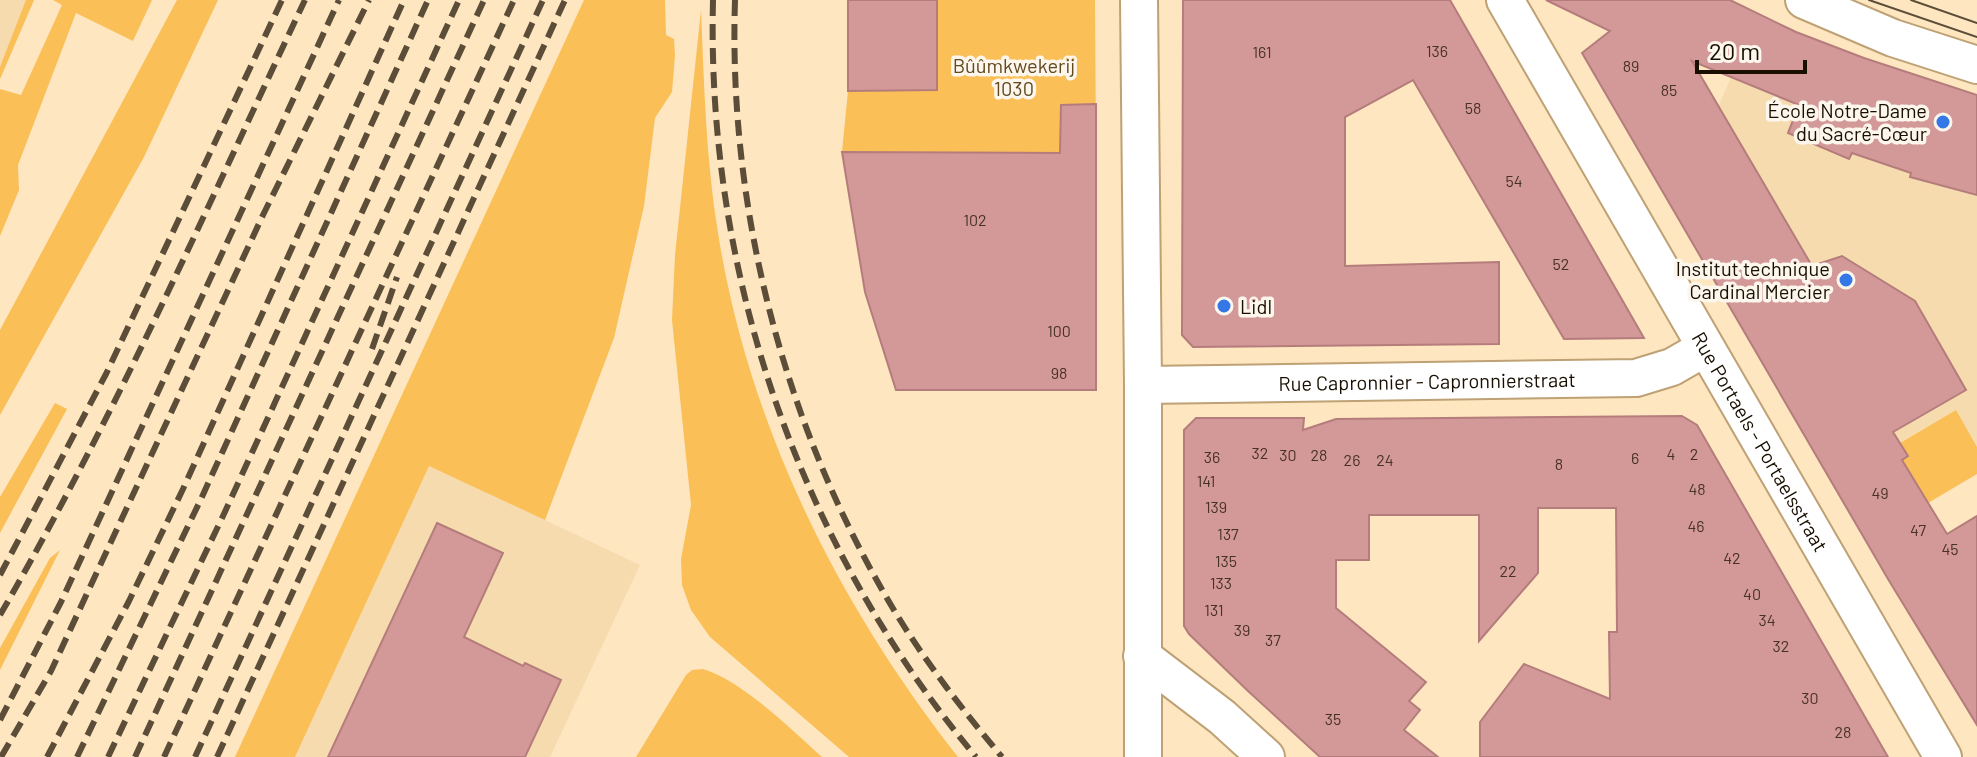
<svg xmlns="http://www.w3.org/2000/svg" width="1977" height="757" viewBox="0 0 1977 757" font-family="Barlow,sans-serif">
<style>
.built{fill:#f6dbaf}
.green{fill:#fabf56}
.building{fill:#d39998;stroke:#b47d7c;stroke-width:2}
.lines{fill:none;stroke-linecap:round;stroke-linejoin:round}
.minor-casing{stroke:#bea174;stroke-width:40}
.minor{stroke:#fff;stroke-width:36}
.tram{stroke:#5b4d38;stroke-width:2}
.rail{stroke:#5b4d38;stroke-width:6;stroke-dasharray:16 8;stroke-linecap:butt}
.poi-dot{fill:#3378e6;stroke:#fcf6ed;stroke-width:3}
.labels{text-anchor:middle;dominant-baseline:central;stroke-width:7;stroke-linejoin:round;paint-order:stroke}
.number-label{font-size:16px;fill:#483227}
.park-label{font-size:20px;fill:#62491e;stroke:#fcf6ed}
.poi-label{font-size:20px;fill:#190f01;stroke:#fcf6ed;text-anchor:end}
.street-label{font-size:20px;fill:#190f01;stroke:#fcf6ed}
</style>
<rect width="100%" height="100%" fill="#fee6c0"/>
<g class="built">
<polygon points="0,0 34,0 0,79"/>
<polygon points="1864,58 1977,95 1977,447 1956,410 1882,453 1716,112 1731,77"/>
<polygon points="429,465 640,565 550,757 295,757"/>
</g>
<g class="green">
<polygon points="26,0 34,0 0,79 0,67"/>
<polygon points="53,0 152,0 133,41 76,13 18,165 19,190 0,236 0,89 21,95 62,5"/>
<polygon points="177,0 218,0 144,157 0,415 0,330"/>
<polygon points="584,0 665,0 666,35 674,39 675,55 672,92 655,118 644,206 614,338 545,520 429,466 295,757 235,757"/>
<polygon points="937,0 1095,0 1096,152 842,152 848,91 937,90"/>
<path d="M701 10C704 85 706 159 718 233 749 427 838 604 958 757H849L710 637 691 610 682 585 681 559 691 505 672 320 675 255Z"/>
<polygon points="55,403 67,409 0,533 0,497"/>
<polygon points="1956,410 1977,447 1977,474 1928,503 1902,460 1908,456 1900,443"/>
<polygon points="60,550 0,670 0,648 50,558"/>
<path d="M703 669C741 680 792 730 822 757H636L686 675 692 670Z"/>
</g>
<g class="building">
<polygon points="848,0 937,0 937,90 848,91"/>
<polygon points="1183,0 1450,0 1644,338 1564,339 1413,80 1345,117 1345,266 1499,262 1499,344 1193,347 1182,335"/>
<polygon points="1546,0 1730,0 1796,32 1864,58 1977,95 1977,195 1910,177 1911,173 1852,153 1849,159 1788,133 1799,105 1692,61 1812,266 1842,256 1915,301 1966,390 1893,432 1908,456 1902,460 1947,534 1977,516 1977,725 1888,579 1582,53 1610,31"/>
<polygon points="1096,104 1096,390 896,390 865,292 842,152 1060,153 1061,105"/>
<polygon points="1682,416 1697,425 1888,757 1480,757 1480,722 1524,664 1610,699 1609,632 1617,632 1616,508 1538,508 1538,573 1479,641 1479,515 1369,515 1369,560 1336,560 1336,608 1426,682 1409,701 1420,710 1404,730 1438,757 1320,757 1248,691 1189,634 1184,626 1184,430 1196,418 1304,418 1303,430 1336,419"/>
<polygon points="437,523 503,553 464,637 523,666 525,663 561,680 525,757 328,757"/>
</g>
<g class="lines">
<defs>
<g id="minor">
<polyline points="1139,0 1143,385 1143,757"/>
<path id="s1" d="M1505 0 1943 757"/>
<polyline points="1804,0 1893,38 1977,65"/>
<path id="s2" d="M1143 385 1636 378 1672 367 1705 348"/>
<polyline points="1142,656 1222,717 1266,757"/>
</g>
</defs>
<use href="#minor" class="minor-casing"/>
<use href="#minor" class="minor"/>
<g class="tram">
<polyline points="1869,0 1977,37"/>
<polyline points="1911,0 1977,23"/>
</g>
<g class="rail">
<path d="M713 0C706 275 800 546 976 757"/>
<path d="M735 0C728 207 783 421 888 600 920 655 961 708 1002 757"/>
<polyline points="372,349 397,277"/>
<polyline points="0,575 106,374 282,0"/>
<path d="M0 615C115 417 207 207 305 0"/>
<polyline points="0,720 61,602 339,0"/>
<polyline points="1,757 51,671 263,215 369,0"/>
<polyline points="47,757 129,601 183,489 404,0"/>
<polyline points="77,757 201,499 428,0"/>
<polyline points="108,757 223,516 459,0"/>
<polyline points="135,757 484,0"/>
<polyline points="164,757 514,0"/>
<polyline points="195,757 543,0"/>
<polyline points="217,757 565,0"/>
</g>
</g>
<g class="poi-dot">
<circle cx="1943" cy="122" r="8"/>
<circle cx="1846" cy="280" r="8"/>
<circle cx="1224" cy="306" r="8"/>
</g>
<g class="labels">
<g class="number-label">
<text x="1437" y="50">136</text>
<text x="1262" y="51">161</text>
<text x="1631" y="65">89</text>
<text x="1669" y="89">85</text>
<text x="1473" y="107">58</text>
<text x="1514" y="180">54</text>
<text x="975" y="219">102</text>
<text x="1561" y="263">52</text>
<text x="1059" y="330">100</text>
<text x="1059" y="372">98</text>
<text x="1260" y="452">32</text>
<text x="1671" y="453">4</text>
<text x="1694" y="453">2</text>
<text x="1288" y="454">30</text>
<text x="1319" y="454">28</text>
<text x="1212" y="456">36</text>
<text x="1635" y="457">6</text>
<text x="1352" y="459">26</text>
<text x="1385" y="459">24</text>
<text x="1559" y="463">8</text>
<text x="1206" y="480">141</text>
<text x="1697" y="488">48</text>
<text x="1880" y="492">49</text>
<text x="1216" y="506">139</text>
<text x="1696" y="525">46</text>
<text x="1918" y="529">47</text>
<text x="1228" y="533">137</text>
<text x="1950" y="548">45</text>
<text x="1732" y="557">42</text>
<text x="1226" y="560">135</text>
<text x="1508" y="570">22</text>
<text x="1221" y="582">133</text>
<text x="1752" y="593">40</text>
<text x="1214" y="609">131</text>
<text x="1767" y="619">34</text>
<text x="1242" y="629">39</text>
<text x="1273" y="639">37</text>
<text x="1781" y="645">32</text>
<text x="1810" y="697">30</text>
<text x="1333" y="718">35</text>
<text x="1843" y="731">28</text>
</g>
<g class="park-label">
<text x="1014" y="65">Bûûmkwekerij<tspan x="1014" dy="23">1030</tspan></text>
</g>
<g class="poi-label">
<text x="1927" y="110">École Notre-Dame<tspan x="1927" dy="23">du Sacré-Cœur</tspan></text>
<text x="1830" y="268">Institut technique<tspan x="1830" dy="23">Cardinal Mercier</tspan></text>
<text x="1240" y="306" text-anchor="start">Lidl</text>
</g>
<g class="street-label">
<text stroke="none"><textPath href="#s2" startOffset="284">Rue Capronnier - Capronnierstraat</textPath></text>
<text stroke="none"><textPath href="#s1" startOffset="510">Rue Portaels - Portaelsstraat</textPath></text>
</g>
</g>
<path d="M1697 60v12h108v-12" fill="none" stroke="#190f01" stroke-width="4"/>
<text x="1709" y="60" font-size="24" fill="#190f01" stroke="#fcf6ed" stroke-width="6" paint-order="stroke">20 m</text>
</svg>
